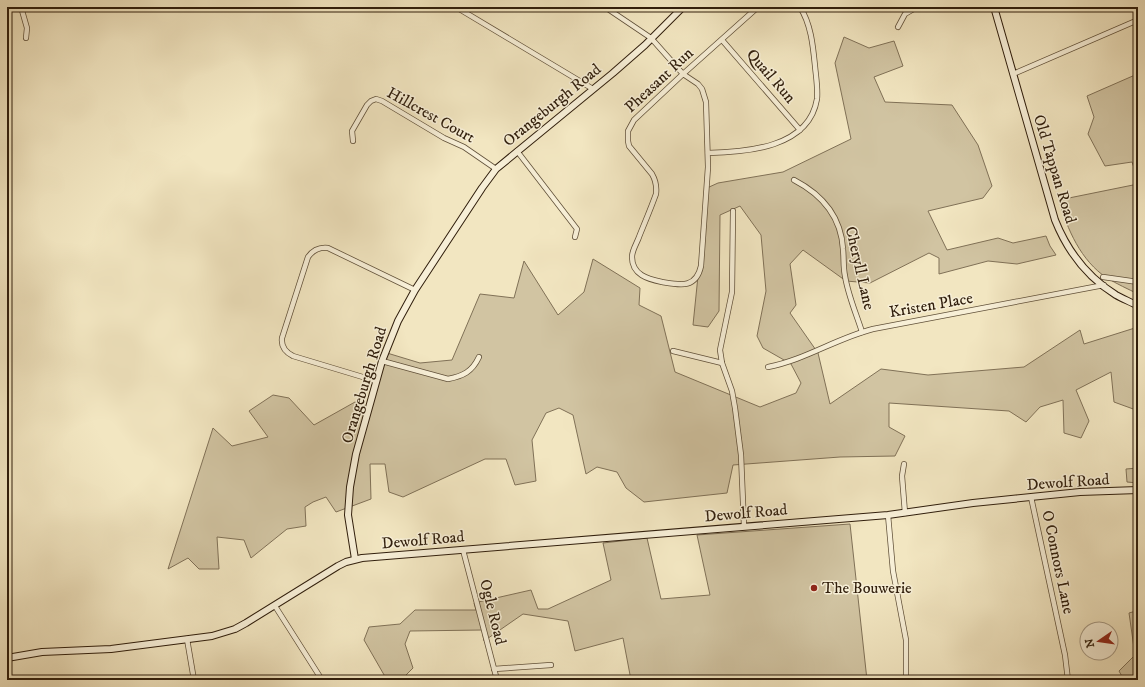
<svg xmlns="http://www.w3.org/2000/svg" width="1145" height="687" viewBox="0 0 1145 687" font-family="'IM FELL DW Pica',serif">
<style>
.green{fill:#d1c4a2;stroke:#807157}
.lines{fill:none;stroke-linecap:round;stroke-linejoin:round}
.street-casing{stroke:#605039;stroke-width:6}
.secondary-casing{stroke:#301e0c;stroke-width:8}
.street{stroke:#f7efd7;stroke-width:4.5}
.secondary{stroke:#f7efd7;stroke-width:6}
.poi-dot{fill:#8f2418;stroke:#f7efd7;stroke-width:1.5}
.labels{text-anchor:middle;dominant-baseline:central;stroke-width:3;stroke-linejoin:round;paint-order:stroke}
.street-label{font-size:16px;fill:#301e0c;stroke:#f7efd7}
.poi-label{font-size:16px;fill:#301e0c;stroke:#f7efd7;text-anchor:start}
</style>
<rect width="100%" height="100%" fill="#f2e6c1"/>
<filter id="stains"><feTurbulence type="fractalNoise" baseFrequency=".005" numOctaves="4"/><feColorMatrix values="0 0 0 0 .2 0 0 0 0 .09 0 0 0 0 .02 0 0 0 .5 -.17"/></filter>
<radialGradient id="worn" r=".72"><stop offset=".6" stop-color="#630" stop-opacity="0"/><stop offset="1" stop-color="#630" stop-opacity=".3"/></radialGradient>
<g class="green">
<polygon points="844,37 869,48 894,41 903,66 874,77 885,102 952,105 978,145 992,186 983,198 928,211 947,250 998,238 1013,243 1046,236 1050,246 1056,255 1017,264 988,261 939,274 939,258 929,253 870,283 846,281 803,250 790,264 796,305 790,313 818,353 830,404 881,369 928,375 1024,367 1080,330 1084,344 1138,327 1138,419 1136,410 1114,402 1111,372 1076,390 1089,421 1081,438 1064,433 1063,400 1040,407 1026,422 1009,411 889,403 889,427 905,436 895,456 840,457 733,465 727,493 644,502 626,488 617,472 597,467 586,474 573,415 559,408 546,413 532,440 536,481 515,485 506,459 485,459 403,497 389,492 385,464 370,464 371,499 336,512 326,497 313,502 305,507 306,526 287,529 251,558 244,540 217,537 219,569 199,569 188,558 168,569 213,428 232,446 268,437 249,411 273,395 289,398 314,425 355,402 369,407 387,353 420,363 452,360 480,294 514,298 524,261 558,315 584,292 593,259 640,288 639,305 661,316 675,372 760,407 796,393 801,383 791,364 763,348 757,336 766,291 761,235 740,206 720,215 719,311 708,327 693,325 707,188 718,183 783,172 851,139 835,63"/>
<polygon points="1135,75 1138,81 1138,179 1132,162 1105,166 1088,134 1094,117 1087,96"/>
<path d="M1138 184V294C1128 289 1117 284 1107 278 1081 261 1067 229 1059 200Z"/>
<polygon points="1138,468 1138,483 1127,482 1126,469"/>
<polygon points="850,524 867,680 631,680 623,638 575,651 568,621 523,614 484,641 482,630 410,631 405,644 413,668 401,680 387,680 364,640 369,627 400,624 415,610 476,610 474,603 531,590 538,609 548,609 611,580 603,543 647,538 661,599 710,595 697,535"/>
<polygon points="1136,611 1138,619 1138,680 1124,680 1119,671 1135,655 1129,613"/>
</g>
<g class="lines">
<defs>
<g id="street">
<polyline points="21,7 27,28 26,38"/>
<polyline points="456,7 593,89"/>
<path d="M605 7 651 38 683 74 698 84 702 89 706 102 708 167 701 266C696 289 680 285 662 282 648 279 632 275 632 257 632 250 637 243 639 237 645 222 651 208 656 194 657 186 656 181 652 174L629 146 628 141V131L634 120 683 74 758 7"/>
<polyline points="898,27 905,14 917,7"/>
<polyline points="722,40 800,130"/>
<polyline points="1013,74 1138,20"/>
<polyline points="353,141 352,131 367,105 371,101 376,99 382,101 444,138 464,147 496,169"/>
<polyline points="517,151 577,229 575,237"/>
<path d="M708 153C747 152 809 148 817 99 818 88 816 77 815 66 813 46 811 24 800 7"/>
<path d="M794 180C821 194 841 216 843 249 844 258 843 267 845 276 848 295 856 313 862 332"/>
<polyline points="733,211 732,292 720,350 722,363 732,391 735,408 741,455 744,526"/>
<polyline points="1103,277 1138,282"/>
<polyline points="673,351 722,363"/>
<path d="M382 361 448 379C463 376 472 372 479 357"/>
<path d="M768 367C805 360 837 338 873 329L1104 285"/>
<path d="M376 381 293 356C285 352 281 346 282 338L308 257C313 250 319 247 328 248L415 290"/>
<polyline points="904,464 902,476 905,513"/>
<polyline points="1031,497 1065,655 1068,680"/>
<polyline points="888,515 893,571 906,640 906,680"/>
<polyline points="463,550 497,680"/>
<polyline points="275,606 322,680"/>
<polyline points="187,639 194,680"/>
<polyline points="494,669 551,665"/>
</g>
<g id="secondary">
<path d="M994 7 1055 220C1067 250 1087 277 1116 295 1123 299 1131 302 1138 306"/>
<polyline points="355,559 348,515 350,487 356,454 382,361 398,321 415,290 482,188 496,169 613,73 645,45 683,7"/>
<polyline points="7,658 42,652 111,649 212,636 235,629 246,623 338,566 346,562 362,558 888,515 973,503 1080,492 1138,490"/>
</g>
</defs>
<use href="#street" class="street-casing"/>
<use href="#secondary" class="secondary-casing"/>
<use href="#street" class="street"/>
<use href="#secondary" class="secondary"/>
</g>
<circle class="poi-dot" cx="814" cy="588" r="4"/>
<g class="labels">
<g class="street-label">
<text transform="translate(771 76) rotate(49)">Quail Run</text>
<text transform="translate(659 80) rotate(-43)">Pheasant Run</text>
<text transform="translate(552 105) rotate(-39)">Orangeburgh Road</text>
<text transform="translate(431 115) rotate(29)">Hillcrest Court</text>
<text transform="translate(1055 169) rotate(73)">Old Tappan Road</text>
<text transform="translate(860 268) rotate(77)">Cheryll Lane</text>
<text transform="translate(931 305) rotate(-10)">Kristen Place</text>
<text transform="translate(364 385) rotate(-73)">Orangeburgh Road</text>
<text transform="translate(1068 482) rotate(-4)">Dewolf Road</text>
<text transform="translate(746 513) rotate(-5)">Dewolf Road</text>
<text transform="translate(423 540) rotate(-5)">Dewolf Road</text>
<text transform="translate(1058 562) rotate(78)">O Connors Lane</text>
<text transform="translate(493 612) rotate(76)">Ogle Road</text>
</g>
<g class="poi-label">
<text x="822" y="588">The Bouwerie</text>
</g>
</g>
<rect width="1145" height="687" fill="none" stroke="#f2e6c1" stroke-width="24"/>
<rect x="8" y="8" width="1129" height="671" fill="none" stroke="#301e0c" stroke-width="2"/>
<rect x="12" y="12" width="1121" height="663" fill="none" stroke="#301e0c"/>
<g transform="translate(1099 641) rotate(257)"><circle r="19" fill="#f7efd7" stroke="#a79b86"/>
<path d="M0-3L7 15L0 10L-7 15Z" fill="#8f2418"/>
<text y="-6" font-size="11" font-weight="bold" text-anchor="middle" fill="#301e0c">N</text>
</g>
<rect width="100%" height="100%" filter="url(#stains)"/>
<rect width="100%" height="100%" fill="url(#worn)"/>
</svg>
